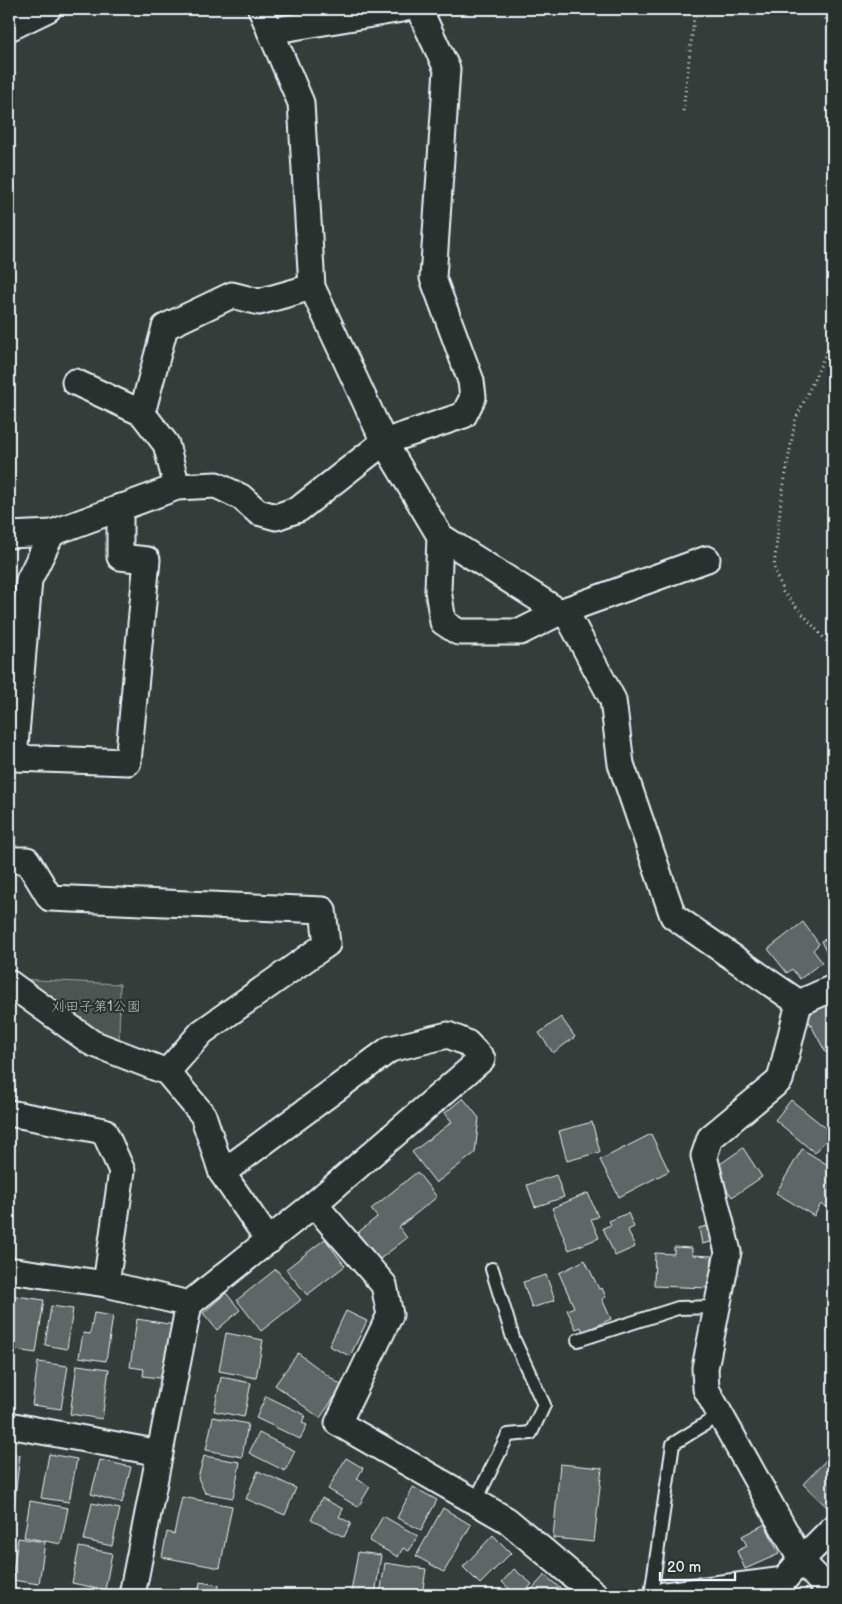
<svg xmlns="http://www.w3.org/2000/svg" width="842" height="1604" viewBox="0 0 842 1604" font-family="'Balsamiq Sans','Klee One',sans-serif">
<style>
.green{fill:#495651;stroke:#98a4a4}
.building{fill:#5c6865;stroke:#e8f1f8}
.lines{fill:none;stroke-linecap:round;stroke-linejoin:round}
.service-casing{stroke:#e8f1f8;stroke-width:16}
.minor-casing{stroke:#e8f1f8;stroke-width:29}
.path{stroke:#e8f1f8;stroke-width:3;stroke-dasharray:1 4;stroke-linecap:butt}
.service{stroke:#26332d;stroke-width:12}
.minor{stroke:#26332d;stroke-width:25}
.labels{text-anchor:middle;dominant-baseline:central;stroke-width:4;stroke-linejoin:round;paint-order:stroke}
.park-label{font-size:14px;fill:#b0bbbe;stroke:#26332d}
</style>
<rect width="100%" height="100%" fill="#323e39"/>
<filter id="ink" filterUnits="userSpaceOnUse"><feTurbulence type="fractalNoise" baseFrequency=".02" numOctaves="2"/><feDisplacementMap in="SourceGraphic" scale="10" xChannelSelector="R" yChannelSelector="G"/><feConvolveMatrix kernelMatrix="1 2 1 2 8 2 1 2 1" color-interpolation-filters="sRGB"/></filter>
<g filter="url(#ink)">
<polygon class="green" points="18,979 120,984 119,1043 95,1033"/>
<g class="building">
<polygon points="803,922 819,944 813,950 822,962 800,979 792,969 787,973 768,949"/>
<polygon points="833,936 833,954 828,956 821,941"/>
<polygon points="833,1002 833,1049 826,1053 806,1016"/>
<polygon points="561,1017 575,1037 553,1053 539,1033"/>
<polygon points="463,1098 479,1118 475,1153 436,1183 412,1152 452,1122 445,1113"/>
<polygon points="791,1100 832,1133 815,1153 775,1120"/>
<polygon points="592,1122 600,1152 567,1161 559,1131"/>
<polygon points="651,1134 669,1171 619,1197 600,1160"/>
<polygon points="743,1148 762,1177 732,1197 713,1169"/>
<polygon points="802,1149 833,1168 831,1175 833,1176 833,1208 832,1210 821,1204 814,1216 776,1193"/>
<polygon points="417,1172 437,1197 399,1227 407,1238 376,1262 355,1235 377,1217 371,1209"/>
<polygon points="556,1175 564,1197 535,1207 527,1185"/>
<polygon points="588,1193 598,1217 591,1219 599,1238 569,1250 552,1208"/>
<polygon points="628,1213 634,1227 628,1230 635,1247 615,1256 603,1228 611,1225 609,1221"/>
<polygon points="712,1225 715,1241 702,1244 699,1228"/>
<polygon points="325,1239 345,1266 307,1295 286,1269"/>
<polygon points="674,1247 692,1248 692,1255 712,1256 710,1288 654,1286 655,1253 674,1254"/>
<polygon points="585,1260 599,1289 602,1288 606,1297 602,1299 611,1319 583,1332 581,1327 576,1329 567,1310 574,1307 559,1273"/>
<polygon points="276,1269 301,1300 261,1331 237,1300"/>
<polygon points="546,1275 555,1300 532,1308 523,1282"/>
<polygon points="226,1293 240,1310 217,1330 203,1313"/>
<polygon points="9,1295 44,1300 36,1353 9,1349"/>
<polygon points="51,1306 73,1309 67,1349 45,1345"/>
<polygon points="346,1311 367,1321 350,1356 329,1346"/>
<polygon points="94,1313 113,1316 106,1361 79,1357 83,1333 90,1334"/>
<polygon points="137,1319 175,1325 166,1379 143,1376 144,1369 130,1367"/>
<polygon points="226,1333 263,1340 256,1378 219,1371"/>
<polygon points="298,1353 342,1386 320,1418 275,1385"/>
<polygon points="38,1362 68,1366 61,1409 32,1405"/>
<polygon points="77,1365 109,1369 102,1419 70,1414"/>
<polygon points="221,1377 251,1383 244,1417 214,1411"/>
<polygon points="266,1396 305,1415 302,1423 307,1425 300,1439 256,1418"/>
<polygon points="213,1417 248,1424 242,1457 206,1450"/>
<polygon points="259,1433 295,1451 285,1471 249,1453"/>
<polygon points="9,1453 20,1455 14,1505 9,1505"/>
<polygon points="833,1453 833,1507 830,1510 803,1484"/>
<polygon points="49,1454 77,1459 69,1502 41,1498"/>
<polygon points="204,1456 240,1462 233,1498 205,1493 198,1478"/>
<polygon points="346,1458 363,1468 357,1479 370,1487 358,1507 328,1489"/>
<polygon points="100,1460 131,1467 122,1503 91,1494"/>
<polygon points="560,1464 602,1468 594,1542 553,1538"/>
<polygon points="258,1471 296,1488 285,1515 246,1499"/>
<polygon points="413,1487 437,1500 421,1530 397,1518"/>
<polygon points="182,1497 232,1506 220,1568 162,1557 167,1532 174,1534"/>
<polygon points="322,1498 343,1509 339,1517 351,1523 344,1537 311,1520"/>
<polygon points="30,1501 68,1508 61,1544 24,1537"/>
<polygon points="92,1503 120,1509 112,1546 84,1540"/>
<polygon points="443,1508 471,1525 444,1572 416,1556"/>
<polygon points="383,1516 418,1536 409,1551 403,1548 398,1557 369,1541"/>
<polygon points="765,1524 779,1554 745,1569 737,1551 747,1546 742,1536"/>
<polygon points="493,1535 511,1553 480,1584 463,1567"/>
<polygon points="18,1538 45,1542 39,1584 12,1580"/>
<polygon points="79,1547 112,1553 105,1590 72,1583"/>
<polygon points="358,1552 381,1555 375,1595 351,1592"/>
<polygon points="385,1563 426,1569 422,1595 380,1595"/>
<polygon points="514,1569 532,1584 522,1595 516,1595 502,1582"/>
<polygon points="545,1575 563,1591 558,1595 532,1595 529,1592"/>
<polygon points="200,1582 219,1585 218,1595 198,1595"/>
<polygon points="314,1589 357,1595 313,1595"/>
</g>
<g class="lines">
<defs>
<g id="service">
<polyline points="578,1340 678,1308 716,1307"/>
<polyline points="475,1502 508,1435 531,1433 544,1405 513,1338 492,1269"/>
<polyline points="651,1595 673,1444 721,1414"/>
</g>
<g id="minor">
<polyline points="261,9 301,103 312,287 384,442 440,536 569,618 613,700 621,764 673,916 799,1003 780,1080 710,1138 704,1156 728,1252 705,1368 706,1389 801,1560 833,1595"/>
<polyline points="9,28 48,9"/>
<polyline points="270,31 402,9"/>
<polyline points="75,382 142,413 166,444 177,487"/>
<polyline points="142,413 165,327 232,295 259,302 312,287"/>
<polyline points="52,533 29,580 14,758 128,762 147,560 120,557 120,507"/>
<polyline points="9,535 52,533 177,487 216,485 241,497 258,512 276,517 299,509 384,442 464,415 473,397 471,381 433,278 447,69 419,9"/>
<polyline points="440,536 438,590 443,622 458,632 520,632 560,612 707,559"/>
<polyline points="9,860 27,860 50,898 323,910 327,944 202,1032 167,1072"/>
<polyline points="9,983 92,1043 167,1072 203,1115 222,1173 269,1241"/>
<polyline points="799,1003 833,988"/>
<polyline points="9,1113 104,1131 122,1171 106,1284"/>
<polyline points="314,1204 384,1285 390,1315 338,1423 507,1520 596,1595"/>
<polyline points="9,1270 106,1284 189,1304 132,1595"/>
<polyline points="189,1304 314,1204 482,1059 467,1043 448,1035 390,1049 222,1173"/>
<polyline points="9,1425 160,1453"/>
<polyline points="665,1595 784,1580 801,1560 833,1528"/>
</g>
</defs>
<use href="#service" class="service-casing"/>
<use href="#minor" class="minor-casing"/>
<g class="path">
<polyline points="822,9 833,38"/>
<polyline points="683,111 695,9"/>
<polyline points="833,338 795,421 781,501 774,568 783,592 831,646 833,646"/>
</g>
<use href="#service" class="service"/>
<use href="#minor" class="minor"/>
</g>
</g>
<g class="labels">
<g class="park-label">
<text x="96" y="1006">刈田子第1公園</text>
</g>
</g>
<rect width="842" height="1604" fill="none" stroke="#26332d" stroke-width="30"/>
<rect x="15" y="15" width="812" height="1574" fill="none" stroke="#e8f1f8" stroke-width="2" filter="url(#ink)"/>
<path d="M660 1572v8h75v-8" fill="none" stroke="#e8f1f8" stroke-width="2.5"/>
<text x="667" y="1572" font-size="15" fill="#e8f1f8" stroke="#26332d" stroke-width="4" paint-order="stroke">20 m</text>
</svg>
